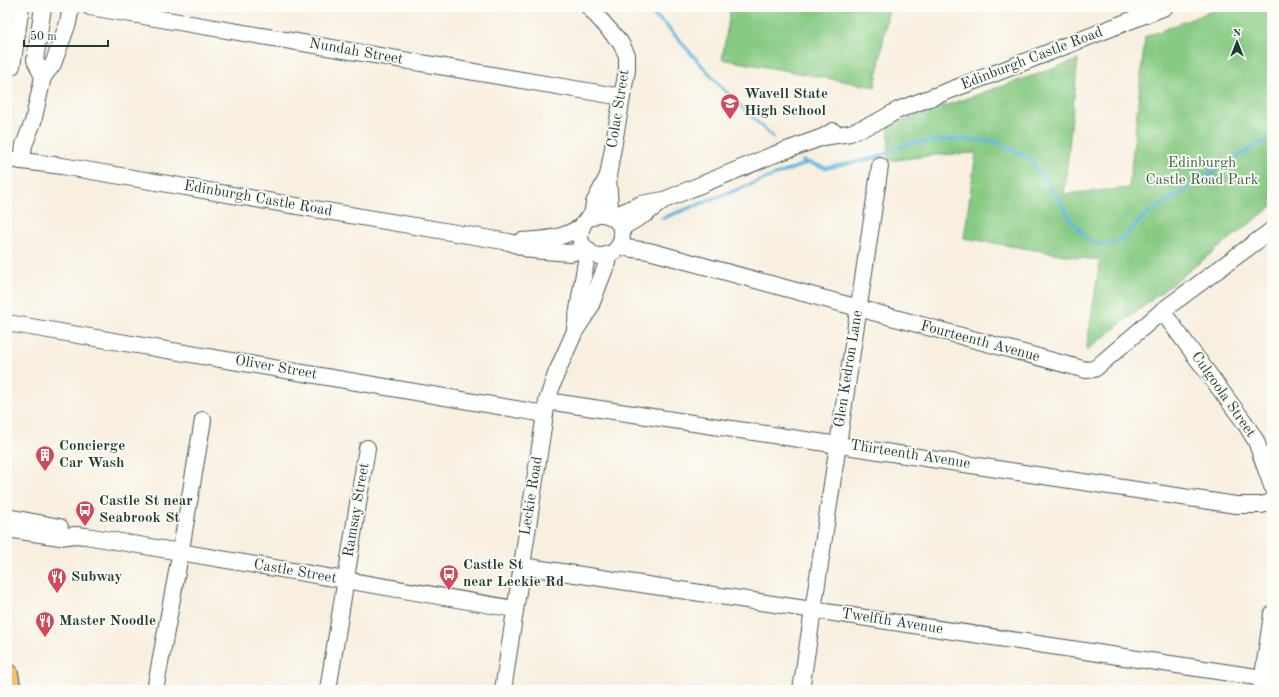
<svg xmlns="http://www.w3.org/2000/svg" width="1279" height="697" viewBox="0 0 1279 697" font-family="'Old Standard TT',serif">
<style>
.green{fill:#87ca83;stroke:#53845c}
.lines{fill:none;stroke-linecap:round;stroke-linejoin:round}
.stream{stroke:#62b9df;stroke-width:3.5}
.minor-casing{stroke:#40584e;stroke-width:18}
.highway-casing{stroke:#40584e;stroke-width:24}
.minor{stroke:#fff;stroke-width:16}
.highway{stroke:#f8bf6c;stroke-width:22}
.labels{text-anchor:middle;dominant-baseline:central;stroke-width:3.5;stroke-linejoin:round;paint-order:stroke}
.street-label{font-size:15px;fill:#1f3d34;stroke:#fdfcf7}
.poi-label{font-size:15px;font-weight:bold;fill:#1f3d34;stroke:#fdfcf7;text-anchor:start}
.park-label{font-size:15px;fill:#396048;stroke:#fdfcf7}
</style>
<rect width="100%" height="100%" fill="#fdfcf7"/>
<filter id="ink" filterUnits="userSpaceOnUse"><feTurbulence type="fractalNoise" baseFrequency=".025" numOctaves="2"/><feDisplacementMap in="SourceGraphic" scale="8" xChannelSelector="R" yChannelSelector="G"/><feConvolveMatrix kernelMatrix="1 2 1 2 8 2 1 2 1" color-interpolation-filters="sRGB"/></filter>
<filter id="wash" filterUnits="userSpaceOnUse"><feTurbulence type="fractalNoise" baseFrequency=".012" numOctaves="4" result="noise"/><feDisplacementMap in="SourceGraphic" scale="16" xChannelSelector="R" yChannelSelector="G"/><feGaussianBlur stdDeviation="0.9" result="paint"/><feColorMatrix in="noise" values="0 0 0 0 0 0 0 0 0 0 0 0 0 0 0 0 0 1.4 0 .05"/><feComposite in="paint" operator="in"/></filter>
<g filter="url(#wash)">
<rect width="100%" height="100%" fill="#f8efdf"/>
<g class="green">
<polygon points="731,7 889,7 875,87 722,59"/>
<polygon points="1222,7 1272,7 1272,206 1086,351 1100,261 964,238 976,153 935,155 888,161 889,125 1078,60 1064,194 1129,188 1145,37"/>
</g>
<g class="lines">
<g class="stream">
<polyline points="642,7 664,23 722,88 773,137"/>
<polyline points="802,161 826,168 875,158 911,143 963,139 995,141 1030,159 1057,196 1071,220 1084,235 1095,244 1105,245 1114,243 1122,238 1146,215 1258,144 1272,139"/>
<polyline points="663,218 807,163"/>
</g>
</g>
</g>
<g filter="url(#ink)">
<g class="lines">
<defs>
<g id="minor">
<polyline points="90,7 622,97"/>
<polyline points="589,7 620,42 627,55 627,70 622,97 608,176 610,208 609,216"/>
<polyline points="12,66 21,7"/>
<polyline points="43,77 53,64 68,23 71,7"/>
<polyline points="823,137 850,133 877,122 898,110 1014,66 1165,7"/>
<polyline points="7,159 62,166 509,242 531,250 571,253 586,248"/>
<polyline points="22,161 24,145 33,122 43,77 35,60 43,7"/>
<circle cx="601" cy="235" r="21"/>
<polyline points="592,217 594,203 608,176"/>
<polyline points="615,219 623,212 641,204 664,200 773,155 823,137 833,131"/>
<polyline points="621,228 647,213 661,202"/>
<path d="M521 241C535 240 550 240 564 235 571 233 575 229 582 228"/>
<polyline points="618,247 649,251 1086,370 1094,369 1097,367 1162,311 1272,230"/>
<polyline points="1162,311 1245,423 1256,441 1272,486"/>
<polyline points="7,323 545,414"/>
<polyline points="575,328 586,261 589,251"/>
<polyline points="547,401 1236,505 1261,505 1272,502"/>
<polyline points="7,517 60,527"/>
<polyline points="7,529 60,537 75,535 86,536 515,609"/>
<polyline points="522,566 1263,678"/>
<polyline points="155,690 179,561 203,420"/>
<polyline points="328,690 367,448"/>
<polyline points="503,690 547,401 556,374 575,331 589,310 607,263 608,254"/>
<polyline points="801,690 880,166"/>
<polyline points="1261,690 1272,614"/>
</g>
<polyline id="highway" points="7,674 10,690"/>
</defs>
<use href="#minor" class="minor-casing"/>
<use href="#highway" class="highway-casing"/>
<use href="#minor" class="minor"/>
<use href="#highway" class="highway"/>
</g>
</g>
<defs>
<symbol id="school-pin" viewBox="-11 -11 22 30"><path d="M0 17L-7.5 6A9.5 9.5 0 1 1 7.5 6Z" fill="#d1495b" stroke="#fdfcf7"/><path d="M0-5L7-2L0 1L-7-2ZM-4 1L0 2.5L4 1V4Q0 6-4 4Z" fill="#fff"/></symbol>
<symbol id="building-pin" viewBox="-11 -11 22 30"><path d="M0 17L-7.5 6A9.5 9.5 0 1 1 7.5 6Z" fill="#d1495b" stroke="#fdfcf7"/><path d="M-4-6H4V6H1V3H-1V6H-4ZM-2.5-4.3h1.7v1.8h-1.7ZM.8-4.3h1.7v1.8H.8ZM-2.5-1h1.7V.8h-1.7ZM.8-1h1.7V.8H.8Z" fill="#fff"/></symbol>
<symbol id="bus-pin" viewBox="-11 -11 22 30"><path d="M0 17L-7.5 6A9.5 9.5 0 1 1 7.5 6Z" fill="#d1495b" stroke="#fdfcf7"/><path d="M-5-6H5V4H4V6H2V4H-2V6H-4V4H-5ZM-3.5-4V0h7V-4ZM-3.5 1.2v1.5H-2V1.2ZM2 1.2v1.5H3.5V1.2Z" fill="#fff"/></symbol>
<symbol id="restaurant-pin" viewBox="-11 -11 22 30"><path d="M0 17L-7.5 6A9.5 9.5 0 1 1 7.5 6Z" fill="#d1495b" stroke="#fdfcf7"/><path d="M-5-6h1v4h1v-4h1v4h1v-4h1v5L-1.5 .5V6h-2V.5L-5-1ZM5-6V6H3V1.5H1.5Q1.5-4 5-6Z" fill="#fff"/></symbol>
</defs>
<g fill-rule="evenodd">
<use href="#school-pin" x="719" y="92" width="22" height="30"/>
<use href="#building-pin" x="34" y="444" width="22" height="30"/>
<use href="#bus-pin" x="74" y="499" width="22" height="30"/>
<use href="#bus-pin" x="438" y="563" width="22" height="30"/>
<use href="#restaurant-pin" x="46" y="566" width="22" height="30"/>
<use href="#restaurant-pin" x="34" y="610" width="22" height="30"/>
</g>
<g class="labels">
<g class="street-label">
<text transform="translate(356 52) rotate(10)">Nundah Street</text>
<text transform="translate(1032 59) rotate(-21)">Edinburgh Castle Road</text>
<text transform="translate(619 109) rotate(-81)">Colac Street</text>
<text transform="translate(258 199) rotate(10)">Edinburgh Castle Road</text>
<text transform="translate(980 342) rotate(15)">Fourteenth Avenue</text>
<text transform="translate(276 368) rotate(10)">Oliver Street</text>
<text transform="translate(849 369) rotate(-81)">Glen Kedron Lane</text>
<text transform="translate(1223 395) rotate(55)">Culgoola Street</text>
<text transform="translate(910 455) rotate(9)">Thirteenth Avenue</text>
<text transform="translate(532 496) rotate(-81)">Leckie Road</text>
<text transform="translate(357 510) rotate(-80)">Ramsay Street</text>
<text transform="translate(295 572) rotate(10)">Castle Street</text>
<text transform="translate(892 622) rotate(9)">Twelfth Avenue</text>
</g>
<g class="poi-label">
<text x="744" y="94">Wavell State<tspan x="744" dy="17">High School</tspan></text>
<text x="59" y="446">Concierge<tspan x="59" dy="17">Car Wash</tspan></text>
<text x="99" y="501">Castle St near<tspan x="99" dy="17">Seabrook St</tspan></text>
<text x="463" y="565">Castle St<tspan x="463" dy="17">near Leckie Rd</tspan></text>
<text x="71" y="577">Subway</text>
<text x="59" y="621">Master Noodle</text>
</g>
<g class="park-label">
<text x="1202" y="163">Edinburgh<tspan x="1202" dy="17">Castle Road Park</tspan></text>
</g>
</g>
<rect width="1279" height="697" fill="none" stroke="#fdfcf7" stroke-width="24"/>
<g transform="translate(1237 42)" stroke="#fdfcf7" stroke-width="3" paint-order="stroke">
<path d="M0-3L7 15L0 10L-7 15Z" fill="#1f3d34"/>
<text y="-6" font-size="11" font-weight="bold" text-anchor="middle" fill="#1f3d34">N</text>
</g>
<path d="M24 40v6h84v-6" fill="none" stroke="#1f3d34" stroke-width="2"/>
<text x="30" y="40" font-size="12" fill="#1f3d34" stroke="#fdfcf7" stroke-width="3" paint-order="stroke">50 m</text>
</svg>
